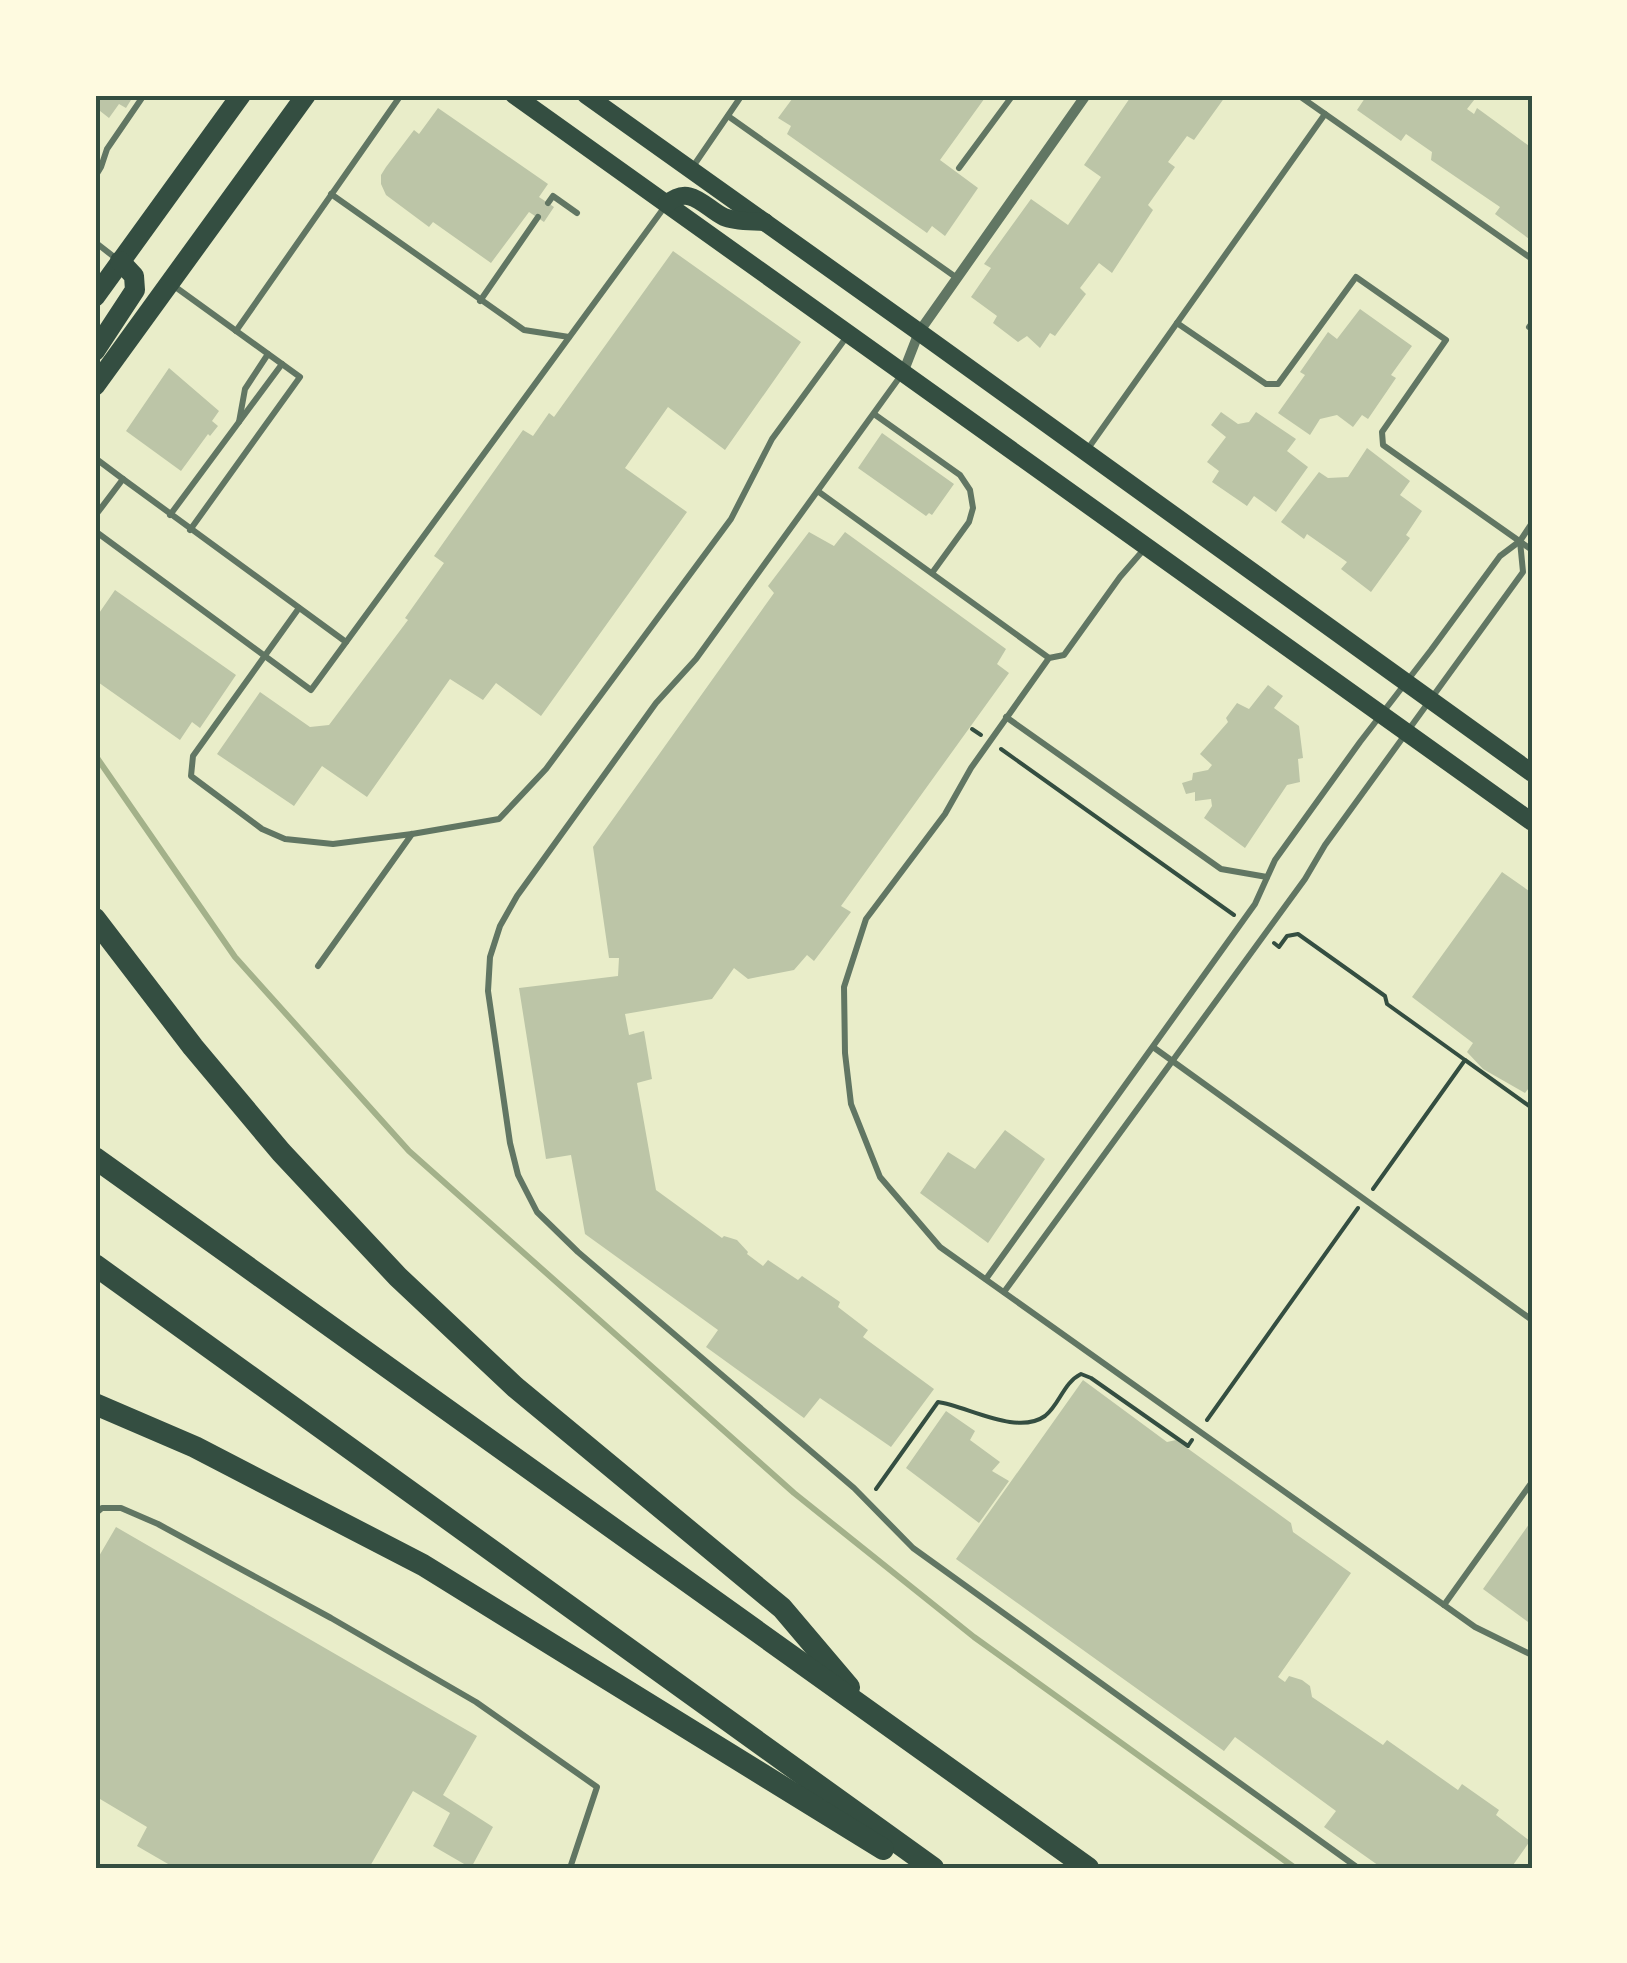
<svg xmlns="http://www.w3.org/2000/svg" width="1627" height="1963" viewBox="0 0 1627 1963" font-family="'Titillium Web',sans-serif">
<style>
.lines{fill:none;stroke-linecap:round;stroke-linejoin:round}
.stream{stroke:#a3b18a;stroke-width:6}
.building{fill:#bcc5a7}
.path{stroke:#344e41;stroke-width:4}
.service{stroke:#617663;stroke-width:6}
.minor{stroke:#617663;stroke-width:10}
.secondary{stroke:#344e41;stroke-width:18}
.primary{stroke:#344e41;stroke-width:20}
.motorway{stroke:#344e41;stroke-width:22}
.neatline{fill:none;stroke:#344e41;stroke-width:4}
</style>
<rect width="100%" height="100%" fill="#e9edc9"/>
<g class="lines">
<polyline class="stream" points="95,755 235,957 409,1151 794,1493 974,1637 1295,1868"/>
</g>
<g class="building">
<polygon points="95,95 134,95 126,108 119,104 109,118 95,107"/>
<polygon points="795,95 987,95 940,160 978,188 945,236 932,226 927,233 787,134 791,126 778,118"/>
<polygon points="1132,95 1223,95 1225,97 1194,140 1187,136 1168,162 1175,167 1148,205 1153,210 1112,273 1099,263 1080,288 1086,294 1055,336 1050,333 1040,348 1027,336 1018,342 993,323 997,316 971,297 991,268 984,264 1031,199 1068,225 1101,177 1084,165"/>
<polygon points="1367,95 1478,95 1467,109 1474,114 1477,108 1532,148 1532,241 1495,214 1500,207 1431,160 1432,152 1406,134 1401,141 1357,110"/>
<polygon points="438,108 548,184 539,197 554,207 544,222 529,212 491,263 433,222 429,227 386,195 381,184 381,175 386,167 414,130 419,134"/>
<polygon points="673,251 801,342 725,450 668,407 625,468 687,512 541,716 496,683 483,700 450,679 367,797 322,766 294,806 217,754 260,692 310,727 329,725 408,620 405,618 444,563 434,556 523,430 533,436 549,413 554,417"/>
<polygon points="1360,309 1412,346 1391,375 1396,378 1368,419 1362,415 1353,427 1337,415 1320,419 1310,435 1278,413 1305,375 1300,372 1328,332 1337,339"/>
<polygon points="169,368 219,411 212,421 218,426 210,436 208,434 181,471 126,431"/>
<polygon points="1221,412 1238,424 1249,422 1256,412 1296,439 1287,451 1308,467 1276,512 1254,496 1247,506 1212,482 1219,471 1207,462 1226,437 1211,425"/>
<polygon points="882,433 954,484 932,515 929,513 926,516 858,468"/>
<polygon points="1367,448 1410,481 1400,495 1422,511 1406,535 1410,538 1371,592 1341,569 1347,562 1307,534 1304,539 1281,522 1319,472 1328,478 1348,477"/>
<polygon points="809,532 834,546 845,532 1006,649 997,664 1009,673 841,906 851,912 814,961 807,955 794,970 748,979 734,968 712,999 625,1014 629,1035 644,1031 652,1079 637,1083 656,1190 722,1238 724,1236 737,1240 748,1252 747,1254 763,1266 768,1260 798,1280 802,1276 840,1302 838,1307 868,1330 863,1337 934,1389 891,1447 820,1398 804,1418 706,1347 718,1330 585,1234 571,1155 546,1159 519,988 618,976 619,958 609,958 593,847 774,593 768,586"/>
<polygon points="115,590 236,675 200,728 192,722 180,740 95,680 95,619"/>
<polygon points="1268,685 1283,696 1274,708 1299,726 1303,758 1298,759 1300,782 1287,785 1245,848 1204,818 1212,806 1211,799 1195,801 1195,792 1186,794 1182,783 1192,780 1193,773 1208,770 1212,765 1200,754 1228,722 1226,718 1237,703 1249,709"/>
<polygon points="1502,872 1532,893 1532,1084 1525,1093 1483,1069 1467,1052 1473,1043 1412,997"/>
<polygon points="1005,1130 1045,1159 988,1243 920,1193 948,1152 975,1169"/>
<polygon points="1083,1380 1167,1442 1176,1440 1291,1523 1293,1532 1351,1573 1278,1677 1285,1682 1289,1676 1302,1680 1310,1686 1312,1697 1383,1745 1387,1740 1458,1790 1462,1784 1499,1810 1496,1815 1530,1841 1511,1868 1382,1868 1324,1827 1336,1811 1235,1737 1224,1751 956,1559"/>
<polygon points="946,1411 975,1431 970,1440 1000,1462 992,1471 1009,1481 979,1523 906,1468"/>
<polygon points="1532,1520 1532,1625 1483,1589"/>
<polygon points="116,1527 477,1736 443,1795 493,1827 471,1868 433,1846 450,1813 413,1791 369,1868 175,1868 137,1846 147,1827 95,1796 95,1563"/>
</g>
<g class="lines">
<g class="path">
<polyline points="972,729 981,735"/>
<polyline points="1001,749 1234,915"/>
<polyline points="1274,943 1279,947 1287,936 1298,934 1385,996 1387,1004 1465,1060 1373,1189"/>
<polyline points="1465,1060 1532,1108"/>
<polyline points="1207,1420 1358,1208"/>
<path d="M876 1489 938 1402C967 1406 1017 1436 1045 1416 1060 1404 1063 1383 1081 1374L1091 1378 1188 1446 1192 1440"/>
<polyline points="1529,1868 1532,1864"/>
</g>
<g class="service">
<polyline points="1298,95 1532,259"/>
<polyline points="728,116 957,278"/>
<polyline points="692,168 742,95"/>
<polyline points="959,168 1013,95"/>
<polyline points="95,177 101,167 107,149 144,95"/>
<polyline points="331,194 524,330 569,337"/>
<polyline points="548,203 553,196 577,213"/>
<polyline points="95,242 118,260"/>
<polyline points="174,286 300,377 190,530"/>
<polyline points="480,301 538,217"/>
<polyline points="1177,323 1266,384 1278,384 1356,277 1446,340 1382,432 1383,445 1532,550"/>
<polyline points="1529,327 1532,323"/>
<polyline points="236,331 401,95"/>
<polyline points="902,374 696,659 656,703 517,896 500,926 490,957 488,991 510,1143 518,1175 537,1212 578,1252 854,1488 913,1548 1358,1868"/>
<polyline points="874,414 960,475 970,490 973,508 969,522 932,573"/>
<polyline points="239,422 245,389 268,354"/>
<polyline points="1087,450 1325,114"/>
<polyline points="95,458 123,479 95,516"/>
<polyline points="123,479 346,642"/>
<polyline points="819,492 1049,658"/>
<polyline points="170,515 282,364"/>
<polyline points="95,531 311,690 666,205"/>
<polyline points="1146,547 1120,577 1064,655 1049,658 971,768 945,814 866,919 844,987 845,1053 851,1104 880,1177 940,1247 1475,1627 1532,1655"/>
<polyline points="299,608 193,756 191,776 262,829 285,839 333,844 412,834 499,819 546,769 731,519 772,439 848,335"/>
<polyline points="1006,717 1221,869 1267,877"/>
<polyline points="318,966 412,834"/>
<polyline points="1153,1047 1532,1320"/>
<polyline points="986,1279 1255,904 1275,860 1360,742 1431,650 1500,556 1520,541 1532,523"/>
<polyline points="1004,1292 1305,879 1325,845 1523,572 1520,541"/>
<polyline points="95,1514 102,1508 121,1508 158,1524 331,1618 476,1702 597,1787 570,1868"/>
<polyline points="1444,1605 1532,1482"/>
</g>
<polyline class="minor" points="903,373 919,332 1086,95"/>
<g class="secondary">
<polyline points="514,95 1532,822"/>
<polyline points="586,95 919,332 1532,773"/>
<path d="M667 204C690 183 705 208 724 217 735 222 752 221 765 222"/>
</g>
<g class="primary">
<polyline points="95,297 241,95"/>
<polyline points="95,351 135,290 134,276 120,261"/>
<polyline points="95,386 306,95"/>
</g>
<g class="motorway">
<polyline points="95,919 193,1047 281,1152 398,1277 515,1387 782,1608 849,1687"/>
<polyline points="95,1158 1088,1868"/>
<polyline points="95,1265 933,1868"/>
<polyline points="95,1404 195,1447 423,1565 883,1849"/>
</g>
</g>
<rect width="1627" height="1963" fill="none" stroke="#fefae0" stroke-width="195"/>
<rect x="98" y="98" width="1432" height="1768" class="neatline"/>
</svg>
